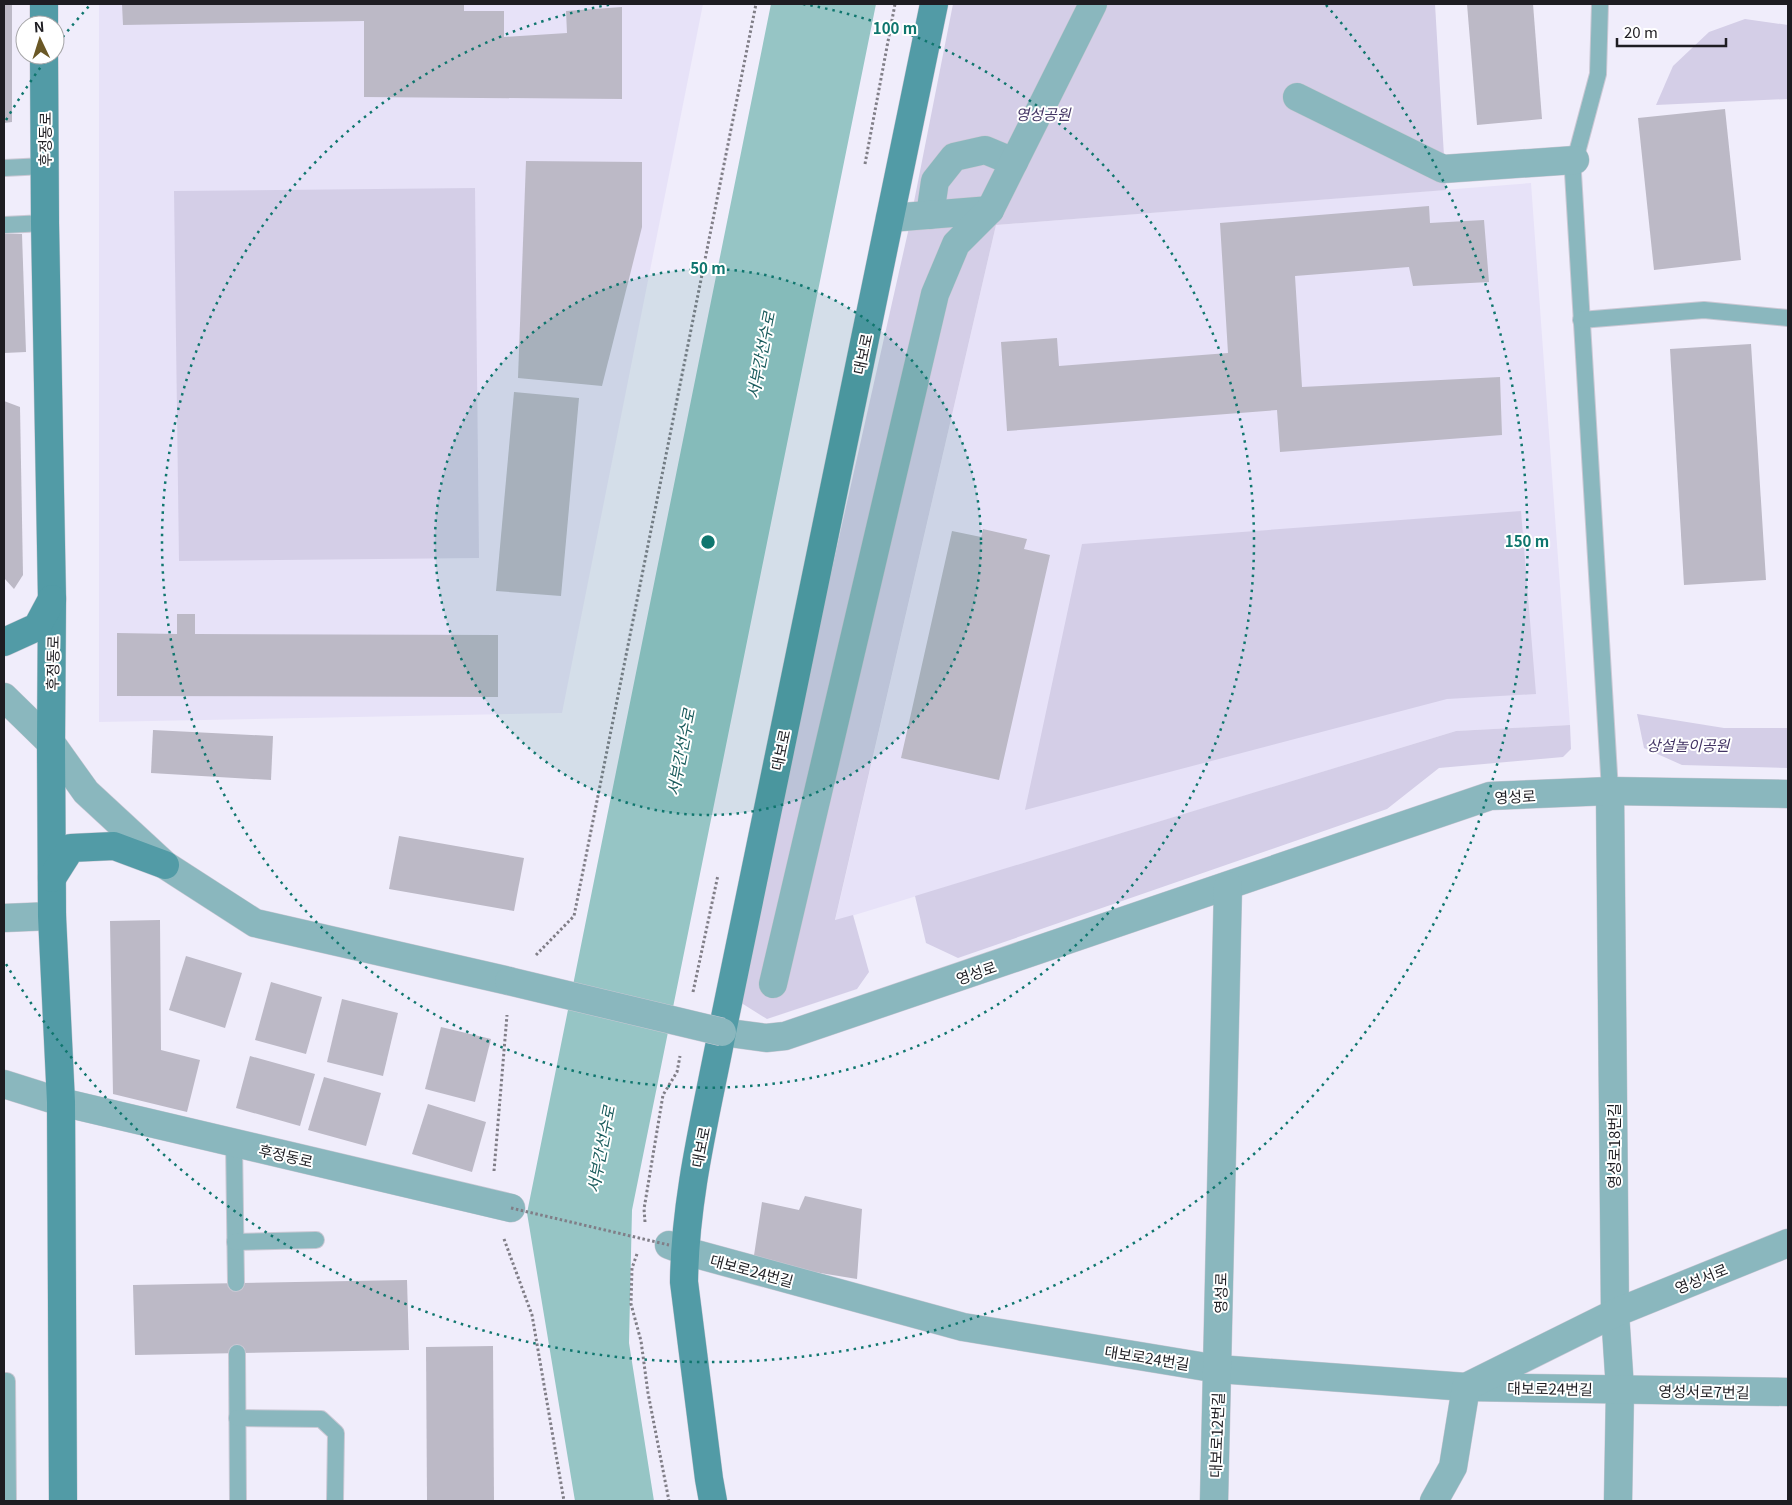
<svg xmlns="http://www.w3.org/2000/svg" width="1792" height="1505" viewBox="0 0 1792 1505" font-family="Georgia,'Noto Sans KR',serif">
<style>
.built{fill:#e7e2f8}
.green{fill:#d4cee7}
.water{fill:#96c5c5}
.building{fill:#bcb9c6}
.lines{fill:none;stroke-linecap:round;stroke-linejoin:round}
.lane-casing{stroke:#cac8d4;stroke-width:18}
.street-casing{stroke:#cac8d4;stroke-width:29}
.secondary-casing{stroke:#cac8d4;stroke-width:29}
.path{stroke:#807e87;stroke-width:3;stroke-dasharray:2.5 2.5;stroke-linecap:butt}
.lane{stroke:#8ab7be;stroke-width:16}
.street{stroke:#8ab7be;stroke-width:28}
.secondary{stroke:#529ba6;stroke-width:28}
.street-bridge-casing{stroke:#cac8d4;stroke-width:29;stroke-linecap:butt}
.path-bridge{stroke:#807e87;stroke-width:3;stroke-dasharray:2.5 2.5;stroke-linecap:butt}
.street-bridge{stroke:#8ab7be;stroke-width:28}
.ring{fill:none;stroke:#0f766e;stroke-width:2.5;stroke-dasharray:2.5 5}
.labels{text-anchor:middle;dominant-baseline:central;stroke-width:4;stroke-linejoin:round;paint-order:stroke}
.park-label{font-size:15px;font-style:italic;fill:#433564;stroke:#fff}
.street-label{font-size:15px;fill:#1e1d22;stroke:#fff}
.water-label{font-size:16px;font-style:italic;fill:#1a5b5c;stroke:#fff}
.centre{fill:#0f766e;stroke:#fff;stroke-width:2.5}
.ring-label{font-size:15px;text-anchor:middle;font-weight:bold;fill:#0f766e;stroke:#fff;stroke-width:4;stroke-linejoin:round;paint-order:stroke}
</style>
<rect width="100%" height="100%" fill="#f0edfb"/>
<g class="built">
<polygon points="99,4 703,4 562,713 99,722"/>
<polygon points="1531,183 1570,725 1456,731 835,921 996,225"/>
</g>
<g class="green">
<polygon points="953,4 1435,4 1446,190 996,225 835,920 853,915 869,972 857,989 767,1019 735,999 908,232"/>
<polygon points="1745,19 1788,25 1788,99 1656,105 1673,66 1709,32"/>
<polygon points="475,188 479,558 179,561 174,191"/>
<polygon points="1521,511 1536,694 1447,699 1025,810 1082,544"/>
<polygon points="1637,714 1724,728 1788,728 1788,768 1682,765 1644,748"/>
<polygon points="1570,725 1571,749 1563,757 1439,768 1387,809 958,958 926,943 915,896 1456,731"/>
</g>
<polygon class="water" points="771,4 876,4 632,1210 629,1343 654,1501 575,1501 527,1213"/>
<g class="building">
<polygon points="4,4 12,4 12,122 4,123"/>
<polygon points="122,4 464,4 464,11 504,11 504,37 567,33 566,11 622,7 622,99 364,97 364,21 123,25"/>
<polygon points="1467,4 1533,4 1542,119 1477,125"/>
<polygon points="1725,109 1741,260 1654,270 1638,118"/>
<polygon points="526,161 642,162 642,227 602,386 518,378"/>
<polygon points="1429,206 1430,223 1484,220 1489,282 1413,286 1409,267 1295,276 1302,387 1500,377 1502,435 1280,452 1277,410 1007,431 1001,342 1057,338 1059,366 1228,353 1220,223"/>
<polygon points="4,234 22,234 26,352 4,353"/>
<polygon points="1751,344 1766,580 1684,585 1670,349"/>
<polygon points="514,392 579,398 561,596 496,591"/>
<polygon points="4,401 20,407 23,575 14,589 4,578"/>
<polygon points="983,529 1027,539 1024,549 1050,555 999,780 901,758 952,531 981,537"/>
<polygon points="177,614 195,614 195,634 498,635 498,697 117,696 117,633 177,634"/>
<polygon points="153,730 273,736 271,780 151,773"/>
<polygon points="399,836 524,858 514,911 389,889"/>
<polygon points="160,920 161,1050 200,1060 187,1112 113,1094 110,921"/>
<polygon points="186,956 242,973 225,1028 169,1010"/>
<polygon points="271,982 322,997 306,1054 255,1040"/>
<polygon points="342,999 398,1013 383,1076 327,1062"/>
<polygon points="441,1027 491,1039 475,1102 425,1089"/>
<polygon points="250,1056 315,1074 300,1126 236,1108"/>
<polygon points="324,1077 381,1093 366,1146 308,1130"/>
<polygon points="428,1104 486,1122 472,1172 412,1154"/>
<polygon points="805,1196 862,1209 857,1279 753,1262 762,1202 799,1210"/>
<polygon points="407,1280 409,1350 135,1355 133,1285"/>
<polygon points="493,1346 494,1501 427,1501 426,1347"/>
</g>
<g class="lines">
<defs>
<g id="lane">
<polyline points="1600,4 1598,74 1575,160 1573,173 1610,791"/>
<polyline points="4,168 44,166"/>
<polyline points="4,225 45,223"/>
<polyline points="1581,320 1704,310 1788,318"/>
<polyline points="234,1143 236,1283"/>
<polyline points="235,1242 316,1240"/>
<polyline points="237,1353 238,1501"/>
<polyline points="4,1381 7,1381 8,1501"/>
<polyline points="237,1418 321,1419 336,1433 335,1501"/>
</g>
<g id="street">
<polyline points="1297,97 1443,169 1575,160"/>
<polyline points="930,215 935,181 954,157 985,150 1014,162"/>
<polyline points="890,218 990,210"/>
<polyline points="4,697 51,743 86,792 165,865 255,923 509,981"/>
<polyline points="1610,791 1615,1313 1620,1389 1618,1501"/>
<polyline points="4,918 52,916"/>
<polyline points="773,984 935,294 956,244 990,210 1093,4"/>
<polyline points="722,1032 766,1038 785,1036 1490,796 1610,791 1788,794"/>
<polyline points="4,1084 61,1102 511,1208"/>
<polyline points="669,1245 685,1251 963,1327 1218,1369 1466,1387 1788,1392"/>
<polyline points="1214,1501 1228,886"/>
<polyline points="1434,1501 1453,1467 1466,1387 1615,1313 1788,1243"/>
</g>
<g id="secondary">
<polyline points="44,4 44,25"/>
<polyline points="44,55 45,223 52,599 51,743 52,916 61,1102 63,1501"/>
<polyline points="4,642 37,627 52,599"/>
<polyline points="52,878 71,848 114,846 165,865"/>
<path d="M713 1501 709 1479 684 1282C685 1197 706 1115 722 1032L934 4"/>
</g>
</defs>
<use href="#lane" class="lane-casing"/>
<use href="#street" class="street-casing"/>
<use href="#secondary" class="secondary-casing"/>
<g class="path">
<polyline points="865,164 895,4"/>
<polyline points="536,955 574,916 756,4"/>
<polyline points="693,992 718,875"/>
<polyline points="494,1171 507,1015"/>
<polyline points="645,1222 644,1209 663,1095 677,1072 680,1056"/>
<polyline points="504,1239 532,1315 564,1501"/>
<polyline points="637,1254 632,1268 631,1304 641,1341 648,1393 669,1501"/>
</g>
<use href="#lane" class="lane"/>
<use href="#street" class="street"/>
<use href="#secondary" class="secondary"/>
<defs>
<polyline id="street-bridge" points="509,981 722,1032"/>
</defs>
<use href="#street-bridge" class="street-bridge-casing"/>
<polyline class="path-bridge" points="511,1208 669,1245"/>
<use href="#street-bridge" class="street-bridge"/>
</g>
<circle cx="708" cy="542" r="273" fill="#0f766e" fill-opacity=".12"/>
<g class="ring">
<circle cx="708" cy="542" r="273"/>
<path d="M803 4A546 546 0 1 1 613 4"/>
<path d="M6 120A819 819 0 0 1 45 61M58 43A819 819 0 0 1 90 5M1326 5A819 819 0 1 1 6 964"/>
</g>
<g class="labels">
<g class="park-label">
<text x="1043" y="113">영성공원</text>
<text x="1688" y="744">상설놀이공원</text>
</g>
<g class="street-label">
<text transform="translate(44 139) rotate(-90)">후정동로</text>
<text transform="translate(862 354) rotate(-78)">대보로</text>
<text transform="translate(52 663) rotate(-89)">후정동로</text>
<text transform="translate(780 750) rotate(-78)">대보로</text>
<text transform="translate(1515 796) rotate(-3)">영성로</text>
<text transform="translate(976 972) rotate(-19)">영성로</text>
<text transform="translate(1613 1146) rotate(-90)">영성로18번길</text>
<text transform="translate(700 1147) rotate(-79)">대보로</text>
<text transform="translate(286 1155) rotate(13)">후정동로</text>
<text transform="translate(752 1270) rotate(15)">대보로24번길</text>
<text transform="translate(1701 1278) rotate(-22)">영성서로</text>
<text transform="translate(1220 1293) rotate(-89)">영성로</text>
<text transform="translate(1147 1357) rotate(9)">대보로24번길</text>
<text transform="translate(1550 1388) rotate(1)">대보로24번길</text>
<text transform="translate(1704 1391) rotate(1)">영성서로7번길</text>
<text transform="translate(1216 1435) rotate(-88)">대보로12번길</text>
</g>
<g class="water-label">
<text transform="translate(760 355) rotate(-79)">서부간선수로</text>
<text transform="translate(680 752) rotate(-79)">서부간선수로</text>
<text transform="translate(600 1149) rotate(-79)">서부간선수로</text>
</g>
</g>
<circle cx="708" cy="542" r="8" class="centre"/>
<g class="ring-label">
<text x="895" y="34">100 m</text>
<text x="708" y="274">50 m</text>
<text x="1527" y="547">150 m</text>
</g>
<rect width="1792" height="1505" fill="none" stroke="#1e1d22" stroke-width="10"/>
<g transform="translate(40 40) rotate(356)"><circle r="24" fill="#ffffff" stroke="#a5a5a7"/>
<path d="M0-4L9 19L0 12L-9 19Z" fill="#6a5826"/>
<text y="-8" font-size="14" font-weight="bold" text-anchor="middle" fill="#1e1d22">N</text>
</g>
<path d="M1617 38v8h109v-8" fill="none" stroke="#1e1d22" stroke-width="2.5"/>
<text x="1624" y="38" font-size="15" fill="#1e1d22" stroke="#ffffff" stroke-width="4" paint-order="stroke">20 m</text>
</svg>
